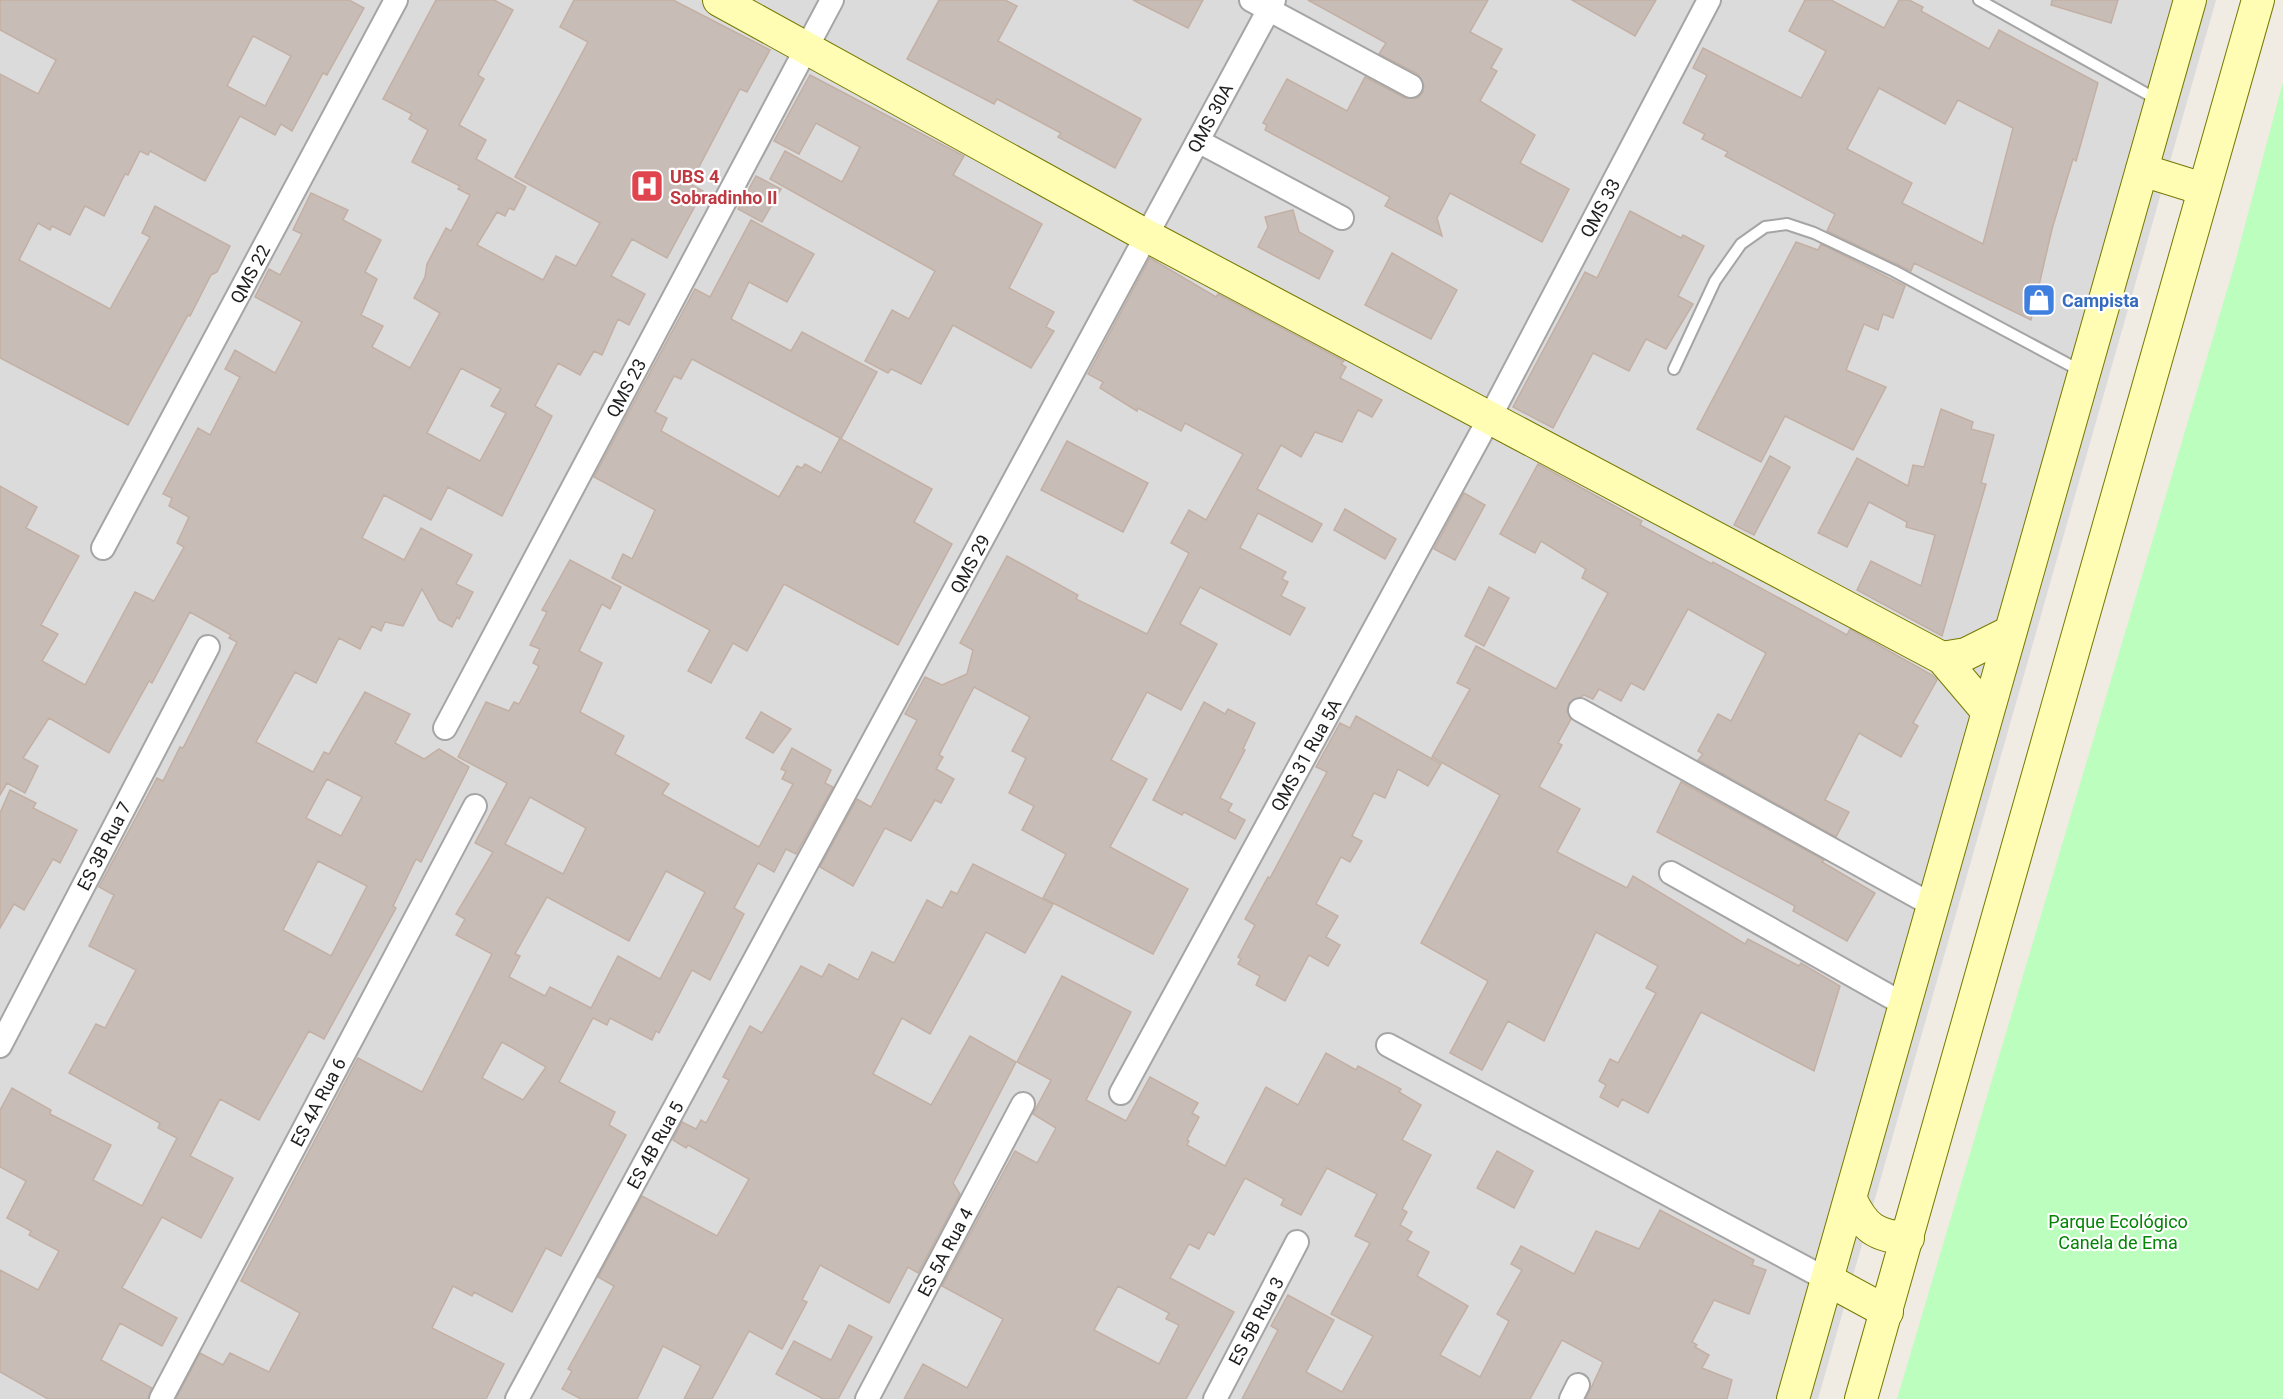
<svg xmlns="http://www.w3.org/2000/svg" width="2283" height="1399" viewBox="0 0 2283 1399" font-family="Roboto,sans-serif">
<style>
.residential{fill:#dcdbdb}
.park{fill:#bcfebd}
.building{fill:#c8bcb6;stroke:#c3b0a4;stroke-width:1.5;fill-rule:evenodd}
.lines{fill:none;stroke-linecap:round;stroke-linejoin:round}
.lane-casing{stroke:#a5a5a5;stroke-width:14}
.street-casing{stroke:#a5a5a5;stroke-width:26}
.secondary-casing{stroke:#757a00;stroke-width:34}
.lane{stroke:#fff;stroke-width:10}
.street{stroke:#fff;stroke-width:22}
.secondary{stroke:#fefdb3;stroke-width:32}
.labels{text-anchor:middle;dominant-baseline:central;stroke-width:4.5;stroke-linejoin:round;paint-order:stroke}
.street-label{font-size:18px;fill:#1e1e1e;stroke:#fff}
.health-label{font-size:18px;font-weight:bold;fill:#be3a42;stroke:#fff;text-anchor:start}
.shop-label{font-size:18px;font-weight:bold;fill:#366cbe;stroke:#fff;text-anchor:start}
.park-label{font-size:18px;fill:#038505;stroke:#fff}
</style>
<rect width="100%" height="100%" fill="#f0ebe3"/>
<polygon class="residential" points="0,0 2216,0 1818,1399 0,1399"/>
<polygon class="park" points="2283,82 2283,1399 1897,1399 2233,270"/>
<g class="building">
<path d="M0 0H349L364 8 327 75 323 73 292 131 281 124 275 135 240 116 205 181 150 151 148 155 140 151 128 175 125 174 104 216 85 206 70 235 52 226 50 230 38 223 19 260 110 309 150 237 142 233 155 206 230 246 217 272 211 275 190 316 188 315 128 425 0 358V74L38 94 56 60 0 30ZM253 36 291 56 265 106 227 86Z"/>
<path d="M436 0H494L513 10 478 75 484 79 459 125 486 140 476 159 526 187 514 210 509 208 505 216 497 212 477 245 543 280 556 256 576 266 600 223 515 177 588 42 560 27 574 0H673L770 50 747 92 740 89 690 184 703 191 667 258 632 239 611 276 645 294 629 325 618 319 602 355 594 351 580 375 558 363 535 406 552 416 502 516 448 487 431 520 384 495 362 538 404 560 421 528 472 555 456 584 473 592 459 619 457 617 452 627 439 620 422 589 403 626 385 622 381 631 372 626 360 649 339 638 316 683 295 672 256 742 313 772 324 752 329 754 365 692 410 714 395 743 424 759 439 749 469 767 421 862 416 859 393 906 396 908 324 1039 309 1031 259 1120 220 1099 190 1156 233 1178 201 1238 162 1217 122 1288 177 1318 162 1346 120 1323 101 1360 152 1388 148 1399H48L0 1372V1270L38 1290 59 1251 29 1235 31 1231 7 1218 26 1181 0 1167V1110L12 1088 51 1110 50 1114 111 1145 93 1180 142 1206 177 1138 158 1128 160 1123 69 1073 96 1024 105 1028 136 970 89 946 114 895 99 887 157 778 163 781 180 747 183 748 237 642 229 638 231 635 190 612 152 683 149 681 109 753 49 718 23 758 38 766 25 793 7 783 0 795V486L37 507 26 528 79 556 41 625 58 634 42 661 85 685 135 592 154 601 184 547 177 543 189 517 169 506 172 498 163 494 198 428 210 435 240 377 225 369 235 350 275 373 302 322 255 297 269 269 280 275 302 234 293 230 311 193 348 210 343 220 381 240 365 272 377 279 361 315 383 326 372 347 410 368 440 313 414 298 425 277 427 264 446 228 451 231 470 195 458 189 460 186 412 162 428 130 409 119 412 114 383 99ZM461 368 501 389 491 406 506 413 480 461 427 433ZM327 779 362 797 341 836 306 818ZM318 861 367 886 331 956 283 930Z"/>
<polygon points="939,0 1005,0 1017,6 998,41 1141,119 1115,168 1058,137 1061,133 997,99 994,104 907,59"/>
<polygon points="1133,0 1203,0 1188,28"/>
<polygon points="1308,0 1488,0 1470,32 1502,49 1491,68 1497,71 1480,101 1535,135 1520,163 1569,189 1542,242 1450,193 1437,218 1442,236 1385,206 1390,197 1265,130 1267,125 1263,123 1287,79 1347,111 1365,77 1405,98 1418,98 1423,92 1424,85 1418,74 1379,54 1386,43"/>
<polygon points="1572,0 1656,0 1635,36"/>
<path d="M1805 0H1831L1884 28 1899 0H1909L1923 7 1921 11 1989 49 1999 30 2098 83 2076 161 2073 159 2052 229 2031 320 1914 263 1911 271 1827 231 1835 214 1725 156 1728 152 1702 139 1705 134 1683 123 1707 75 1693 68 1703 48 1801 98 1826 51 1789 31ZM1879 88 1945 124 1958 100 2013 128 1983 244 1902 203 1912 183 1847 149Z"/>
<polygon points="2052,0 2118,0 2111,23 2051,5"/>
<polygon points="810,75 964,156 953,175 1042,224 1009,288 1054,312 1046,327 1054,331 1031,368 953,325 921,384 898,372 891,369 888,373 865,361 892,310 909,319 935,271 770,179 785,151 842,182 860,147 816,123 799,154 774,141"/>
<polygon points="756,176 781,189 762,222 738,209"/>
<polygon points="1293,210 1299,232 1333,251 1319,279 1258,247 1268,227 1265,217"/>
<polygon points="1630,211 1681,238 1683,235 1704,246 1678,296 1693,304 1666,349 1646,339 1629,371 1593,353 1553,428 1513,407 1585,272 1597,278"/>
<path d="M751 220 814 254 787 302 749 282 731 319 791 351 802 332 877 372 841 439 932 489 914 522 952 544 898 645 784 584 747 651 733 643 711 683 688 671 710 630 612 578 623 554 632 559 655 510 594 477 695 289 710 297ZM692 359 840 438 821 473 805 464 802 468 797 466 779 497 661 431 667 418 655 412 674 376 681 379Z"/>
<polygon points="1796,242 1818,250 1821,244 1905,286 1893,318 1883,314 1878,330 1864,324 1846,370 1886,387 1853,450 1785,416 1761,462 1697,429"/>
<polygon points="1392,253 1457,290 1431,339 1365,305"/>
<polygon points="1150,258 1216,297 1218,294 1344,361 1341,364 1346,367 1340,378 1382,400 1372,417 1358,410 1342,442 1315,432 1301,457 1281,445 1257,489 1322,524 1312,542 1258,513 1240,548 1286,572 1282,579 1288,582 1281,596 1305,608 1290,635 1200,587 1180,624 1217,644 1181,710 1147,692 1111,760 1147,779 1110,847 1188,889 1153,954 1043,898 1066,854 1022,830 1034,806 1009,793 1026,758 1012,751 1030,717 974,687 939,755 943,757 936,769 954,779 941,803 935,800 911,841 885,828 853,886 820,867 857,799 871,807 917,720 905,714 925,677 942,685 967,674 973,650 960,643 1007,556 1078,595 1076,599 1147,634 1189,553 1171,543 1189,510 1206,520 1243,454 1185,423 1181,431 1138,408 1137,411 1100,388 1103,382 1088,374"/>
<polygon points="1941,409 1973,422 1971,429 1994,435 1981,483 1986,484 1942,636 1857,590 1871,561 1921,586 1935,535 1906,527 1907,522 1869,502 1847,547 1818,533 1857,458 1908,486 1913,465 1924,467"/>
<polygon points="1067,441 1148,483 1123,532 1041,490"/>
<polygon points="1770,456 1790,467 1754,535 1734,525"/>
<polygon points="1538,464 1642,521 1640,525 1675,544 1712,564 1713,562 1847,635 1850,629 1932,675 1937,680 1913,723 1918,726 1901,757 1859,733 1825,800 1849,812 1836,837 1698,760 1703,754 1698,751 1718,714 1731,721 1766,653 1688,609 1644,690 1631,683 1621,701 1599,689 1593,699 1584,695 1569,703 1567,711 1571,719 1558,743 1562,745 1539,787 1580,809 1557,852 1627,888 1633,876 1745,944 1748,939 1799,966 1801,963 1840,986 1814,1071 1701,1012 1648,1113 1622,1099 1618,1107 1600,1097 1606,1085 1599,1081 1610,1059 1618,1063 1656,993 1646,988 1658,966 1596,932 1544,1041 1508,1021 1482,1070 1450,1053 1488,981 1421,943 1500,795 1432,757 1470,689 1457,683 1476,646 1556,689 1608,593 1582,578 1586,569 1541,541 1535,553 1500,534"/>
<polygon points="1464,493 1485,505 1455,560 1434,549"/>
<polygon points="1345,509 1396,539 1385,559 1334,530"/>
<path d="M570 560 621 587 610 609 602 604 579 651 602 663 580 712 624 736 615 754 669 784 662 794 759 847 793 784 782 779 786 771 781 769 792 748 831 770 825 783 833 787 796 854 786 849 774 872 758 863 734 908 744 914 710 980 692 970 659 1033 656 1031 652 1040 610 1018 607 1025 593 1018 559 1082 615 1112 609 1125 626 1135 561 1256 546 1248 512 1312 474 1292 472 1296 453 1286 432 1328 504 1364 486 1399H176L200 1353 223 1365 230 1353 269 1372 300 1313 241 1281 358 1058 422 1092 492 954 456 935 465 919 456 914 493 852 475 843 507 783 458 757 486 702 509 711 514 702 519 704 539 666 533 663 540 649 530 645 547 612 542 610ZM530 797 586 828 563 874 505 844ZM666 871 705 892 660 979 618 956 591 1008 550 987 545 996 509 977 520 956 515 954 547 897 629 941ZM502 1042 546 1067 523 1100 482 1078Z"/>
<polygon points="1489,587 1509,598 1484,646 1465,636"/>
<polygon points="1204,702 1225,714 1228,709 1255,723 1243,749 1245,750 1220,798 1232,804 1228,811 1245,820 1235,839 1184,812 1182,815 1153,800"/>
<polygon points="761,712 791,729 773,753 746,738"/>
<polygon points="1356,716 1441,764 1428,786 1398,769 1385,798 1374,793 1352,836 1362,841 1350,862 1341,857 1316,904 1338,916 1326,937 1340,945 1328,966 1309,955 1285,1001 1256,985 1260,976 1238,964 1241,959 1238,957 1255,925 1245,919 1268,877 1270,878 1327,772 1316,767 1340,723 1350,728"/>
<polygon points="1681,782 1824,860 1822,862 1875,893 1847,941 1793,911 1795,906 1657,832"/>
<polygon points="10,790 36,803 33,808 77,830 60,863 53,859 24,910 14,904 0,928 0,813"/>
<polygon points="973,864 1053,904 1025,953 986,932 930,1034 902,1018 873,1074 931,1105 970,1036 1016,1062 953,1183 960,1194 918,1273 908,1267 889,1303 820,1265 802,1300 807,1302 782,1349 749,1331 712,1399 684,1399 701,1366 663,1346 637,1399 581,1399 562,1389 572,1371 568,1369 614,1286 598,1277 642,1196 717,1236 749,1179 688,1145 686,1148 673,1140 682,1122 696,1129 701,1120 706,1123 729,1080 723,1077 750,1026 762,1033 801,966 822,977 829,964 858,980 872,952 894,963 927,900 942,908 951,891 957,894"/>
<path d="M1062 976 1131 1012 1086 1100 1126 1121 1150 1077 1198 1103 1192 1113 1199 1117 1187 1140 1189 1141 1187 1145 1225 1166 1266 1087 1298 1105 1326 1053 1356 1070 1358 1066 1401 1089 1399 1092 1421 1105 1402 1140 1431 1155 1402 1209 1407 1212 1400 1225 1412 1232 1407 1240 1429 1252 1417 1276 1468 1306 1440 1355 1480 1377 1509 1321 1497 1314 1522 1270 1511 1264 1521 1246 1574 1274 1596 1231 1639 1249 1660 1210 1754 1260 1752 1265 1766 1270 1749 1314 1714 1300 1692 1342 1697 1345 1695 1347 1709 1355 1702 1368 1732 1380 1727 1399H1586L1603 1362 1562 1340 1530 1399H1242L1278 1330 1271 1326 1288 1295 1334 1320 1306 1372 1342 1392 1373 1336 1331 1314 1370 1243 1355 1236 1377 1194 1327 1168 1301 1215 1281 1205 1284 1199 1245 1178 1214 1235 1208 1232 1199 1249 1189 1244 1170 1278 1234 1312 1186 1399H904L923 1364 967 1388 1003 1319 942 1286 1015 1151 1037 1163 1056 1128 1033 1114 1051 1080 1017 1062ZM1118 1286 1169 1313 1166 1319 1179 1325 1159 1364 1094 1330Z"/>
<polygon points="1497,1151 1533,1171 1514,1208 1477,1188"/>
<polygon points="849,1325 872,1337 838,1399 823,1399 776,1374 794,1341 831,1360"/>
</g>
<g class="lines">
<defs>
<g id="lane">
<polyline points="1979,0 2158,100"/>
<polyline points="1674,369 1715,281 1741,244 1765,227 1787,224 1814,233 1894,271 2081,371"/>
</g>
<g id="street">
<polyline points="1251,0 1411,86"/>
<polyline points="1198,141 1342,218"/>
<polyline points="103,548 396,0"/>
<polyline points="1580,710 1932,905"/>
<polyline points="445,728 832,0"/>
<polyline points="1671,873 1905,1005"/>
<polyline points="1388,1045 1828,1280"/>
<polyline points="0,1046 208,647"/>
<polyline points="1121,1093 1490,417 1709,0"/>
<polyline points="161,1399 475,806"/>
<polyline points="517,1399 1274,0"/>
<polyline points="867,1399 1023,1104"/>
<polyline points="1215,1399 1297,1242"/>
<polyline points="1571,1399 1578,1385"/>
</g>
<g id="secondary">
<polyline points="719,0 1147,236 1942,658 1987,711"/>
<polyline points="2142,170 2203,189"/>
<polyline points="1942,658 1966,654 2008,633"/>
<path d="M1851 1200C1864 1227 1876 1237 1908 1238"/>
<polyline points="1828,1280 1887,1312"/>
<polyline points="1793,1399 2190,0"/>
<polyline points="1861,1399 2258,0"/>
</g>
</defs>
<use href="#lane" class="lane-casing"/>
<use href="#street" class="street-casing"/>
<use href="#secondary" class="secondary-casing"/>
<use href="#lane" class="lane"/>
<use href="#street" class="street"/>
<use href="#secondary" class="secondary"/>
</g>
<defs>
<symbol id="hospital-square" viewBox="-11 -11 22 22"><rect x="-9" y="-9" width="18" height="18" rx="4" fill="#e0444e" stroke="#fff"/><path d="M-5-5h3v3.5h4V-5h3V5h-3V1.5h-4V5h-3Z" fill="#fff"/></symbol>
<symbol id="shop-square" viewBox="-11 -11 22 22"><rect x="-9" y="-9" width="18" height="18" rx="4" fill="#3f7fe0" stroke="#fff"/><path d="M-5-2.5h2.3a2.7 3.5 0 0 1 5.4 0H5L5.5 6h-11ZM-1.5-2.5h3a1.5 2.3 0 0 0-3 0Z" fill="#fff"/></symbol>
</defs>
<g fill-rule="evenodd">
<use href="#hospital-square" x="628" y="167" width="38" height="38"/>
<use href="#shop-square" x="2020" y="281" width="38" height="38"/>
</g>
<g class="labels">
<g class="street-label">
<text transform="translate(1210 118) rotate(-62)">QMS 30A</text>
<text transform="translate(1600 208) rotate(-62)">QMS 33</text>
<text transform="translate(250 274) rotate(-62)">QMS 22</text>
<text transform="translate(626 388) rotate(-62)">QMS 23</text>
<text transform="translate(970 564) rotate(-62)">QMS 29</text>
<text transform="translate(1306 755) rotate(-61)">QMS 31 Rua 5A</text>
<text transform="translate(104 846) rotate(-63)">ES 3B Rua 7</text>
<text transform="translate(318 1102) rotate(-62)">ES 4A Rua 6</text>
<text transform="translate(655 1145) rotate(-61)">ES 4B Rua 5</text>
<text transform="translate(945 1252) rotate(-62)">ES 5A Rua 4</text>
<text transform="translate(1256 1321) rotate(-62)">ES 5B Rua 3</text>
</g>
<g class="health-label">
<text x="670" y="176">UBS 4<tspan x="670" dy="21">Sobradinho II</tspan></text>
</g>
<g class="shop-label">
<text x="2062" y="300">Campista</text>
</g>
<g class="park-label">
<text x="2118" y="1221">Parque Ecológico<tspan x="2118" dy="21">Canela de Ema</tspan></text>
</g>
</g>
</svg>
